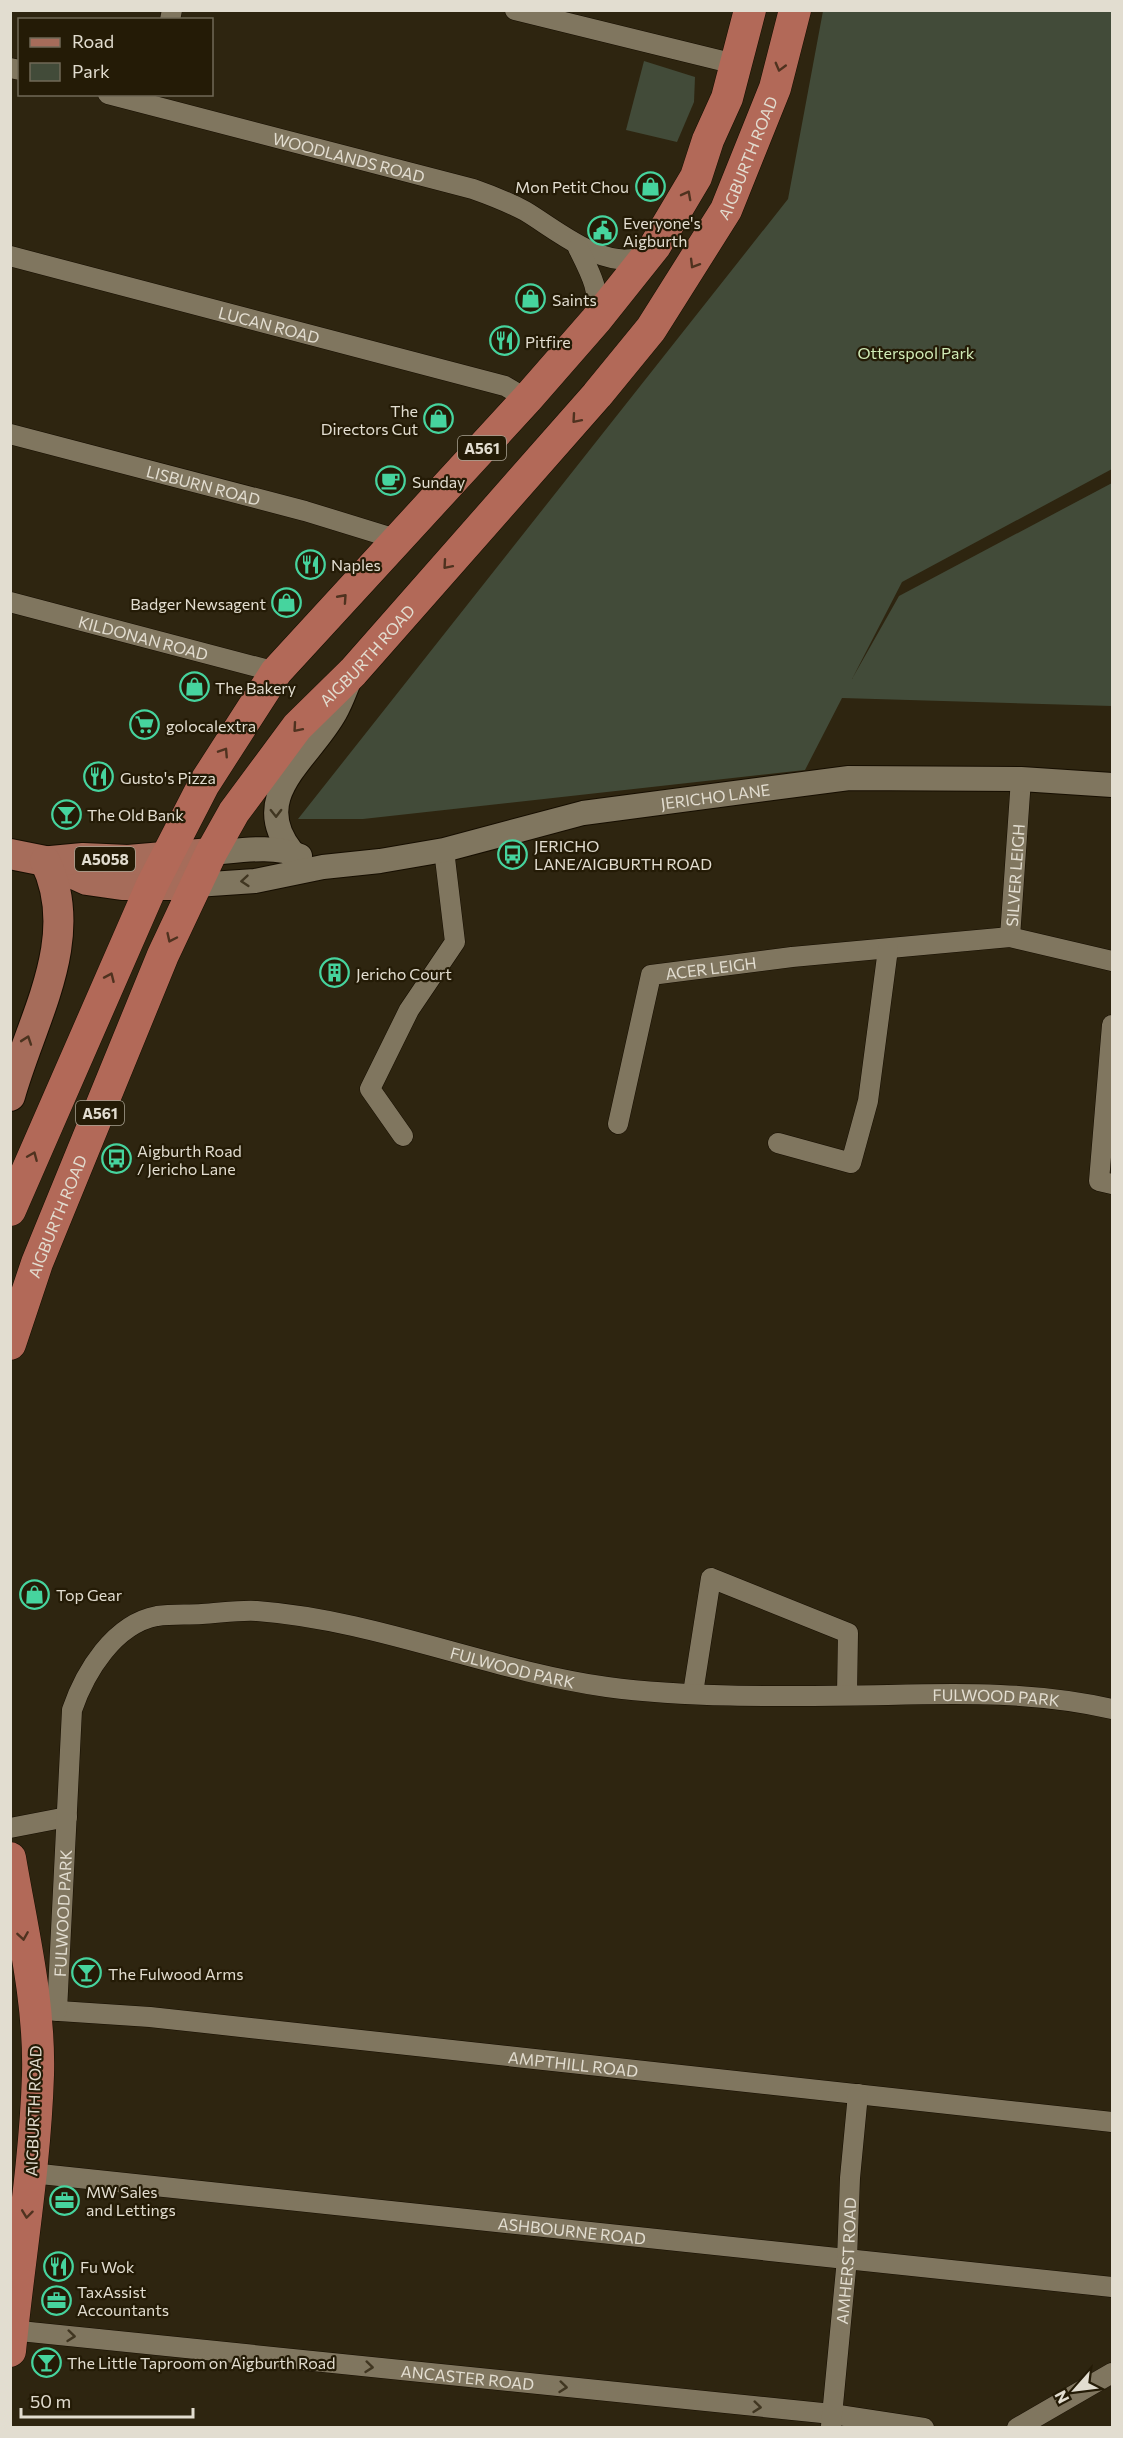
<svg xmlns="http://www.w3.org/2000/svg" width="1123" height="2438" viewBox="0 0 1123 2438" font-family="Commissioner,sans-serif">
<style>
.green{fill:#424b39}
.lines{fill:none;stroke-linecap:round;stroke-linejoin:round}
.minor-casing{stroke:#160e00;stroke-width:21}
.tertiary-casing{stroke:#160e00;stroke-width:26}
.primary-casing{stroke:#160e00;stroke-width:32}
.trunk-casing{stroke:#160e00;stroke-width:33}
.minor{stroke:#80765f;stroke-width:20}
.tertiary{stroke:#80765f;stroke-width:24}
.primary{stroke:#a66c5a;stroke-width:30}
.trunk{stroke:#b26958;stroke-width:32}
.oneway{stroke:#4f321f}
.oneway2{stroke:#403621}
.oneway3{stroke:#4b331f}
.labels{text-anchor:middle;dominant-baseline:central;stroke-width:4.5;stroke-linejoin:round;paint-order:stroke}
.shield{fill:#241b06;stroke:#a9a393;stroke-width:1.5}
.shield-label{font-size:15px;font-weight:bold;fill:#e2ddd0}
.street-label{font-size:16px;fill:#e2ddd0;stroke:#241b06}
.poi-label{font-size:16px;fill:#e2ddd0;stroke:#241b06;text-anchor:start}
.park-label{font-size:16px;fill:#d1ecb7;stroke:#241b06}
</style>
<rect width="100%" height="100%" fill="#2e2510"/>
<g class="green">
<polygon points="823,11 1112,11 1112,469 902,582 852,679 899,596 1112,483 1112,706 842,698 805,770 363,819 298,819 788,199"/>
<polygon points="644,61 695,77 694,102 677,142 626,130"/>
</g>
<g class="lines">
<defs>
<g id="minor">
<polyline points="515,10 735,64"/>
<polyline points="170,20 172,10"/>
<polyline points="10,68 20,70"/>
<path id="s1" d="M108 94 473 189C490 195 508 202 525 211 557 230 608 275 647 254"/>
<path d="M578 248C589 270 602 293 596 319"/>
<path id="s2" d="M10 256 505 386 527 399"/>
<path id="s3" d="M10 434 305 511 396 539"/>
<path id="s4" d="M10 602 276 672"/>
<path id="s5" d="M1010 937 1021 779"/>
<polyline points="1112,1025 1099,1181 1112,1184"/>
<path id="s6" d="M618 1124 651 975 792 957 1010 937 1112 961"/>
<polyline points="403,1136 370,1089 409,1010 455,942 444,850"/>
<polyline points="778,1143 851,1163 868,1101 888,949"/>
<polyline points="693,1693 711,1578 848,1633 847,1695"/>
<polyline points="10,1828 67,1817"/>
<path id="s7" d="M44 2010 150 2017 1112 2122"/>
<path id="s8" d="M57 2011 72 1710C85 1672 114 1624 157 1616 172 1614 187 1615 202 1614 220 1613 239 1610 257 1611 376 1620 488 1670 607 1687 697 1699 796 1696 888 1695 963 1693 1038 1692 1112 1709"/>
<path id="s9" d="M31 2173 1112 2287"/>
<path id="s10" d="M10 2330 832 2414 924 2428"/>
<path id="s11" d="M831 2426 847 2259 850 2178 858 2094"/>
<polyline points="1017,2428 1112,2373"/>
</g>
<g id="tertiary">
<path d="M292 852C247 796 309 760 335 713 341 703 345 691 350 679"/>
<path d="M211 853C238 851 274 844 300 856"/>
<path id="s12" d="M196 885 255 881 323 867 380 861 444 850 583 813 849 778 1021 779 1112 785"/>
</g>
<g id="primary">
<polyline points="10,854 45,861 87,880 122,885 196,885"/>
<polyline points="51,861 83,858 128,860 211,853"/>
<path d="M10 1096C31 1020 83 938 45 861"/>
</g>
<g id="trunk">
<polyline points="10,1210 152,885 204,784 276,672 527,399 596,320 655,246 696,177 708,140 727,98 750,10"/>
<path id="s13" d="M10 1344 37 1263 163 955 211 853 234 812 297 727 353 672 597 395 651 329 726 210 775 88 795 10"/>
<path d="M10 1858C22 1929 40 2002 38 2075 35 2168 19 2259 10 2351"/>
</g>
</defs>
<use href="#minor" class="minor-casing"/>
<use href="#tertiary" class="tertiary-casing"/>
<use href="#primary" class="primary-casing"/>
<use href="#trunk" class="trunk-casing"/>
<use href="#minor" class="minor"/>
<use href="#tertiary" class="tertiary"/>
<use href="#primary" class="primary"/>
<use href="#trunk" class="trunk"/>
</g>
<defs><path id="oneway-chevron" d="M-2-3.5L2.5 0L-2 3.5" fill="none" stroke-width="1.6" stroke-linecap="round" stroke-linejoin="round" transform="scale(1.5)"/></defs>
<g class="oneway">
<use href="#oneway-chevron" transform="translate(780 67) rotate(105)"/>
<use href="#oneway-chevron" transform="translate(687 195) rotate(-62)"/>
<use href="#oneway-chevron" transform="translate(694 264) rotate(121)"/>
<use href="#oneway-chevron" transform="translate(576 419) rotate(131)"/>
<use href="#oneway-chevron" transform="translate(447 565) rotate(131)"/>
<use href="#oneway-chevron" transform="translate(343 598) rotate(-48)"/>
<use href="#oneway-chevron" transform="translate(297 728) rotate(131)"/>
<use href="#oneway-chevron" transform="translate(224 752) rotate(-57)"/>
<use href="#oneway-chevron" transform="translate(171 938) rotate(115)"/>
<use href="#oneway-chevron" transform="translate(110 977) rotate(-66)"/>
<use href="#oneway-chevron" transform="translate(33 1156) rotate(-67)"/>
<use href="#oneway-chevron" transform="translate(23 1936) rotate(81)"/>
<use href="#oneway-chevron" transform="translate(27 2214) rotate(97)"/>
</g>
<g class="oneway2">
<use href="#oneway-chevron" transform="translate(276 813) rotate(89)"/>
<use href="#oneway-chevron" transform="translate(245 881) rotate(175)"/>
<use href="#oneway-chevron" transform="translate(71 2336) rotate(6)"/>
<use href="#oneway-chevron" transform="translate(369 2367) rotate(6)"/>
<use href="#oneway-chevron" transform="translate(563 2387) rotate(6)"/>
<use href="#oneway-chevron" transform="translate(757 2407) rotate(6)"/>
</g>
<use class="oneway3" href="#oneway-chevron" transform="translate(27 1040) rotate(-71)"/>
<defs>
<symbol id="shop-ring" viewBox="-11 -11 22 22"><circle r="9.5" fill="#241b06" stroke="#46d49e" stroke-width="1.5"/><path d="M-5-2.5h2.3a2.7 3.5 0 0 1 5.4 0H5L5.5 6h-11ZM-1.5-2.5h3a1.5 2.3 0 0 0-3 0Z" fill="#46d49e"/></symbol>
<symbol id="civic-ring" viewBox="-11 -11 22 22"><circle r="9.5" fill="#241b06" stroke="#46d49e" stroke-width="1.5"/><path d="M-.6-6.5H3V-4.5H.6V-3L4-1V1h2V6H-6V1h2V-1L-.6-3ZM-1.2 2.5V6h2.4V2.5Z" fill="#46d49e"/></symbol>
<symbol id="restaurant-ring" viewBox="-11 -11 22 22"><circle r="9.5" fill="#241b06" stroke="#46d49e" stroke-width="1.5"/><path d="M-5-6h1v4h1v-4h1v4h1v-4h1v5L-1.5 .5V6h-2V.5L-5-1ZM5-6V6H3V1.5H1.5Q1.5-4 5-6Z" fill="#46d49e"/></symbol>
<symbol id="cafe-ring" viewBox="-11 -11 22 22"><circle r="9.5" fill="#241b06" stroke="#46d49e" stroke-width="1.5"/><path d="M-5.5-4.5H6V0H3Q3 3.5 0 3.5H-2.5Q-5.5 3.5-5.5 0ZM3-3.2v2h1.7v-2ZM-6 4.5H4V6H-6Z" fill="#46d49e"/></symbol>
<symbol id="supermarket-ring" viewBox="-11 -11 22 22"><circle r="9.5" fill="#241b06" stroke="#46d49e" stroke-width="1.5"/><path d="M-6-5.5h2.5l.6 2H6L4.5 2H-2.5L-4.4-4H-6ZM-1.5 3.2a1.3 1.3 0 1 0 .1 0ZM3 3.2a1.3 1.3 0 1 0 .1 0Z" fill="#46d49e"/></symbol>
<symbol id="bar-ring" viewBox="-11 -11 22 22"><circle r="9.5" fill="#241b06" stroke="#46d49e" stroke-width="1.5"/><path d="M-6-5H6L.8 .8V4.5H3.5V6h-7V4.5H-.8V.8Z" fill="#46d49e"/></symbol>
<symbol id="bus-ring" viewBox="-11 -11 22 22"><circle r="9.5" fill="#241b06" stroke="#46d49e" stroke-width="1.5"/><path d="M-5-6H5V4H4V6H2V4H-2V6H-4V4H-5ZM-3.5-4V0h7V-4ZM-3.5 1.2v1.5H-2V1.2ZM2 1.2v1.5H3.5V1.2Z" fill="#46d49e"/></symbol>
<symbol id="building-ring" viewBox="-11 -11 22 22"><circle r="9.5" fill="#241b06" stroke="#46d49e" stroke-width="1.5"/><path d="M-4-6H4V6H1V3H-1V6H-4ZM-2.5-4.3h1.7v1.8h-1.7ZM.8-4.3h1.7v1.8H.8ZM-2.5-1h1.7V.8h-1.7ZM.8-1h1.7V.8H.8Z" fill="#46d49e"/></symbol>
<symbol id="office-ring" viewBox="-11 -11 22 22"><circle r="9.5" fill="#241b06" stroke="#46d49e" stroke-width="1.5"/><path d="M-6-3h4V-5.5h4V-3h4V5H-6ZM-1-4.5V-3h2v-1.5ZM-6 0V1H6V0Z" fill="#46d49e"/></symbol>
</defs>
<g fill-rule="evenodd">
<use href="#shop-ring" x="634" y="170" width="33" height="33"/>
<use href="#civic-ring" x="586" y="214" width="33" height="33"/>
<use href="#shop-ring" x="514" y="282" width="33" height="33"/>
<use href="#restaurant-ring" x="488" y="324" width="33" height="33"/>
<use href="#shop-ring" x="422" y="402" width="33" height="33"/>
<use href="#cafe-ring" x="374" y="464" width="33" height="33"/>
<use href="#restaurant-ring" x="294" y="548" width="33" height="33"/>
<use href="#shop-ring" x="270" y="586" width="33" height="33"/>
<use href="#shop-ring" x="178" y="670" width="33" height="33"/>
<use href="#supermarket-ring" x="128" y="708" width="33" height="33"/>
<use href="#restaurant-ring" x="82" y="760" width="33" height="33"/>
<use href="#bar-ring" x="50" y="798" width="33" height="33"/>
<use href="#bus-ring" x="496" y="838" width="33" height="33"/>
<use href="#building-ring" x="318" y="956" width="33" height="33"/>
<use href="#bus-ring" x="100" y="1142" width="33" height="33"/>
<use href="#shop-ring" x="18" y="1578" width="33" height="33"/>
<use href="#bar-ring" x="70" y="1956" width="33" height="33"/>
<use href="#office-ring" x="48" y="2184" width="33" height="33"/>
<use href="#restaurant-ring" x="42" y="2250" width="33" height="33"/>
<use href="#office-ring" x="40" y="2284" width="33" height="33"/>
<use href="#bar-ring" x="30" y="2346" width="33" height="33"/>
</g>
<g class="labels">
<g class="shield">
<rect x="458" y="436" width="48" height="24" rx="4.5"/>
<rect x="75" y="847" width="60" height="24" rx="4.5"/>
<rect x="76" y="1101" width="48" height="24" rx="4.5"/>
</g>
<g class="shield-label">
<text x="482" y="448">A561</text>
<text x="105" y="859">A5058</text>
<text x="100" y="1113">A561</text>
</g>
<g class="street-label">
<text stroke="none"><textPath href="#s1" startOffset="249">WOODLANDS ROAD</textPath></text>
<text stroke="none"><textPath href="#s13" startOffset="1414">AIGBURTH ROAD</textPath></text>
<text stroke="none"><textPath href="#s2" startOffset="268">LUCAN ROAD</textPath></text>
<text stroke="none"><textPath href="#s3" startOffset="200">LISBURN ROAD</textPath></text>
<text stroke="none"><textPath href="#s4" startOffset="138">KILDONAN ROAD</textPath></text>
<text stroke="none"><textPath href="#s13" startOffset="784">AIGBURTH ROAD</textPath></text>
<text stroke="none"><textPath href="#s12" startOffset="528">JERICHO LANE</textPath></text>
<text stroke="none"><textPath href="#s5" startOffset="62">SILVER LEIGH</textPath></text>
<text stroke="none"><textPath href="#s6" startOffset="213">ACER LEIGH</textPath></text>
<text stroke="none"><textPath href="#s13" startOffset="136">AIGBURTH ROAD</textPath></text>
<text stroke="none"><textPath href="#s8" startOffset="796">FULWOOD PARK</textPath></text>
<text stroke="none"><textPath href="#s8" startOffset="1282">FULWOOD PARK</textPath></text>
<text stroke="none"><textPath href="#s8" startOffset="98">FULWOOD PARK</textPath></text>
<text stroke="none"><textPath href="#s7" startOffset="532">AMPTHILL ROAD</textPath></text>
<text transform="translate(33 2111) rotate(-88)">AIGBURTH ROAD</text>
<text stroke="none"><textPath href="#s9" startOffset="544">ASHBOURNE ROAD</textPath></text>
<text stroke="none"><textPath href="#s11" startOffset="166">AMHERST ROAD</textPath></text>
<text stroke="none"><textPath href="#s10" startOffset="460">ANCASTER ROAD</textPath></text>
</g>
<g class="poi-label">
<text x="629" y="186" text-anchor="end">Mon Petit Chou</text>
<text x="623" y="222">Everyone's<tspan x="623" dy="18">Aigburth</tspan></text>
<text x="552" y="299">Saints</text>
<text x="525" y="341">Pitfire</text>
<text x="418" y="410" text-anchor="end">The<tspan x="418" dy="18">Directors Cut</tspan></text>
<text x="412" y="481">Sunday</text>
<text x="331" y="564">Naples</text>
<text x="266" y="603" text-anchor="end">Badger Newsagent</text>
<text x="215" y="687">The Bakery</text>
<text x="166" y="725">golocalextra</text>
<text x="120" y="777">Gusto's Pizza</text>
<text x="87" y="814">The Old Bank</text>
<text x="534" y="845">JERICHO<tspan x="534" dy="18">LANE/AIGBURTH ROAD</tspan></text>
<text x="356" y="973">Jericho Court</text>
<text x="137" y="1150">Aigburth Road<tspan x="137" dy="18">/ Jericho Lane</tspan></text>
<text x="56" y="1594">Top Gear</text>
<text x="108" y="1973">The Fulwood Arms</text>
<text x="86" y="2191">MW Sales<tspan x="86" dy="18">and Lettings</tspan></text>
<text x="80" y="2266">Fu Wok</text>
<text x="77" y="2291">TaxAssist<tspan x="77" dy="18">Accountants</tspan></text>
<text x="67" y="2362">The Little Taproom on Aigburth Road</text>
</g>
<g class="park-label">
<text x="916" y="352">Otterspool Park</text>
</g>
</g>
<rect width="1123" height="2438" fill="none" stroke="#e2ddd0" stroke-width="24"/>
<rect x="18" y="18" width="195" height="78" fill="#241b06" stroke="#706957" stroke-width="1.5"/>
<rect x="30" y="38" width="30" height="9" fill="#a66c5a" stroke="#706957" stroke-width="1.5"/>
<text x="72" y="48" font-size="18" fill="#e2ddd0">Road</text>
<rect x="30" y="63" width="30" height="18" fill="#424b39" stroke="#706957" stroke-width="1.5"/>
<text x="72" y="78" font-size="18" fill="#e2ddd0">Park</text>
<g transform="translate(1075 2390) rotate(242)" stroke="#241b06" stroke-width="4.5" paint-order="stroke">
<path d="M0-4.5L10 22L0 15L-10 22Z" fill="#e2ddd0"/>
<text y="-9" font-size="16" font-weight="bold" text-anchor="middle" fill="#e2ddd0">N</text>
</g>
<path d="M21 2408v9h172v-9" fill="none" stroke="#e2ddd0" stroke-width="3"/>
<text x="30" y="2408" font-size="18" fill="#e2ddd0" stroke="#241b06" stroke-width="4.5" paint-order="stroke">50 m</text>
</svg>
